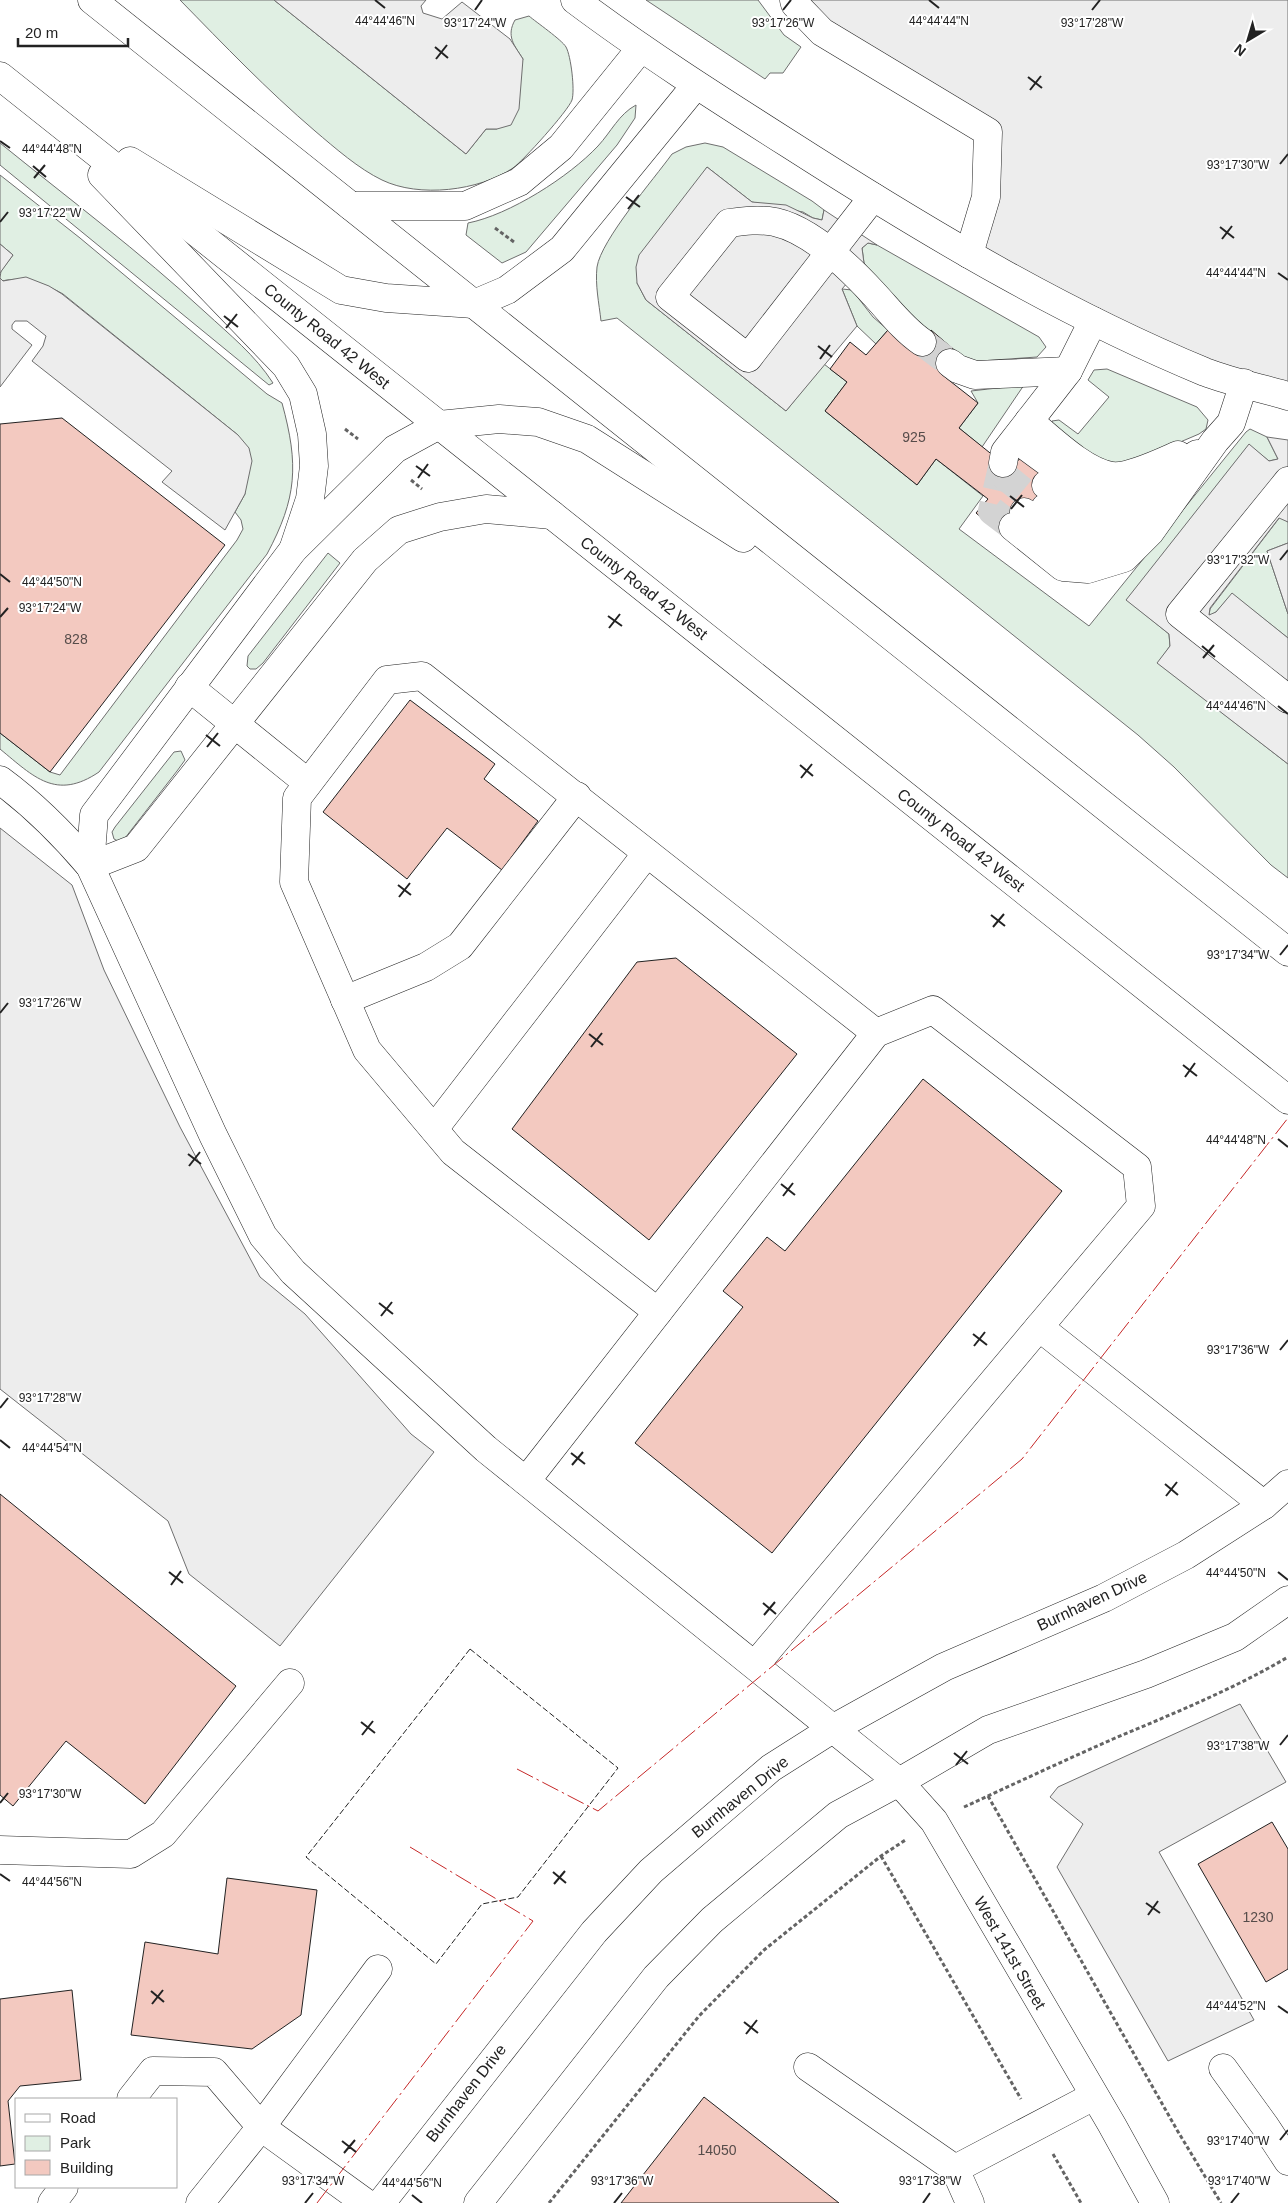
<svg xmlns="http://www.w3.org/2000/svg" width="1288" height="2203" viewBox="0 0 1288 2203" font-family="Arial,sans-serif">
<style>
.green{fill:#e0efe3;stroke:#6f6f6f}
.parking{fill:#ededed;stroke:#6f6f6f}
.building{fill:#f3c9c0;stroke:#222}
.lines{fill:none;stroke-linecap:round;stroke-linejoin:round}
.minor-tunnel{stroke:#d3d3d3;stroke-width:28;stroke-dasharray:28 14;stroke-linecap:butt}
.minor-casing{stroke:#222;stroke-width:29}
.highway-casing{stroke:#222;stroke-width:29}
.path{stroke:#646464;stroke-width:3;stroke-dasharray:4 2.5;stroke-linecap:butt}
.minor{stroke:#fff;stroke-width:28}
.highway{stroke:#fff;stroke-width:28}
.fence{stroke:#222;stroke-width:1;stroke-dasharray:6 2.5;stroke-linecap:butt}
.power{stroke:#c62828;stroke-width:1;stroke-dasharray:18 4 2.5 4;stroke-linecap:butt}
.ticks{fill:none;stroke:#222;stroke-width:2}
.labels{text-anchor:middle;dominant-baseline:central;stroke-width:4;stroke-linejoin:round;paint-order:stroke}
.number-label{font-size:14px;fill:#564c4a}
.street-label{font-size:16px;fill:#222;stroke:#fff}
.ticks-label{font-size:12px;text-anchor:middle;fill:#222;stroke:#fff;stroke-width:4;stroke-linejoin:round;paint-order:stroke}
</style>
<rect width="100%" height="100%" fill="#fff"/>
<g class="green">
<path d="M180 0H274L466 154 486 129H497L523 59C514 45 506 36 515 20L529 16C536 22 562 40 566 47 571 56 575 90 572 100 568 111 523 161 513 168 479 191 419 198 382 180 359 169 335 148 315 131 267 90 224 45 180 0Z"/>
<polygon points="646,0 758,0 784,35 801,47 783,73 770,73 765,79"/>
<path d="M636 105 635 118 617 145 526 252 502 263 466 235 468 223C509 215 569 177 598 146 611 132 619 114 636 105Z"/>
<path d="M0 143C69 199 140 252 205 312 230 335 255 355 273 383L269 385 0 165Z"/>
<path d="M705 143 723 147 812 201 824 210 822 220 813 218 803 212 752 202 707 167 637 283 646 300 786 411 824 364 847 382 825 411 917 485 936 459 983 496 959 529 1089 626 1246 432 1250 429 1267 437 1278 459 1269 461 1249 445 1127 600 1169 634 1170 646 1158 663 1288 764V878L1271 865 1174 767 1138 735 617 318 601 321C599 303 595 285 597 267 601 240 654 179 672 154L686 147Z"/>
<path d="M0 175 80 238 267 394 282 403C299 465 297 498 267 554L99 772C56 801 34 777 0 749V733L50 772 60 775 237 540 243 529 241 520 235 512 245 494 238 435 63 294C44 283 23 276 2 281L0 278 1 271 13 255 0 244Z"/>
<polygon points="868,243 877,245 1039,337 1046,347 1037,357 966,362 922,326 871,273 864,263 862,248"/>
<polygon points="842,289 852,290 873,317 888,330 876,344 857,326"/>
<polygon points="1107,369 1197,407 1208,420 1206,429 1199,434 1124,466 1101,466 1053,428 1052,421 1059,420 1078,434 1109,397 1088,380 1094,370"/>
<polygon points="1024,385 982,447 959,428 978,403 971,391"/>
<polygon points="1280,517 1288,522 1288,543 1267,551 1288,614 1288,638 1232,594 1216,612 1209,616 1210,609"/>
<polygon points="328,553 340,563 263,663 256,669 250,669 247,666 248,656"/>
<polygon points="181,751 185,760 177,771 125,838 118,841 114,839 112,832 115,827 174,752"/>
</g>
<g class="parking">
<polygon points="274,0 426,0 421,6 423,13 442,19 462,2 510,39 523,59 519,109 511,125 497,129 486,129 466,154"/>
<polygon points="794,0 1288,0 1288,396 969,254 988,132"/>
<polygon points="707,167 752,202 786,205 813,218 822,220 824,210 877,245 868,243 862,248 864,263 842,289 857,326 786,411 646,300 637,283 636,267 639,255"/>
<polygon points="0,244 13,255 0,273"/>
<polygon points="26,277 49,286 62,294 238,435 249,448 252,461 245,494 225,530 162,482 172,471 32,361 43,346 46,336 27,321 15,321 12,325 12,329 32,345 0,387 0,278 3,281"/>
<polygon points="1267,437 1288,440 1288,522 1279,518 1210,608 1209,615 1216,612 1232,593 1288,638 1288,764 1157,663 1170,646 1169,634 1126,600 1249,444 1269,461 1278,459"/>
<polygon points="1288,543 1288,614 1267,551"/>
<polygon points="0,828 72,885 104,970 180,1127 260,1277 305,1314 411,1434 434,1452 280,1646 189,1574 168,1521 0,1389"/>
<polygon points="1240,1704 1286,1782 1159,1852 1254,2020 1168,2061 1057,1867 1083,1824 1050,1797 1058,1787"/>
</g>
<g class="building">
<polygon points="888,330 915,352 931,330 958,353 941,374 978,403 959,428 1010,469 1026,452 1054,474 1005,537 976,513 988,499 936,459 917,485 825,411 847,382 830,369 850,342 866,355"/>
<polygon points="62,418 225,545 50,772 0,733 0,424"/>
<polygon points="410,700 495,764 484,779 538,821 502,870 447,828 407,879 323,812"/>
<polygon points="676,958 797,1054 649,1240 512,1129 637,962"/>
<polygon points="923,1079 1062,1191 772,1553 635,1443 743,1307 723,1291 767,1237 785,1251"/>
<polygon points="0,1494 236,1686 145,1804 66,1741 13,1806 0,1795"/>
<polygon points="1272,1822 1288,1849 1288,1969 1266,1982 1198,1864"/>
<polygon points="227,1878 317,1890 301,2015 252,2049 131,2035 145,1942 218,1954"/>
<polygon points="72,1990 81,2080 20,2086 8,2101 15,2164 0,2166 0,1999"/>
<polygon points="704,2097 839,2203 621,2203"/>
</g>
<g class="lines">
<g class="minor-tunnel">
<polyline points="922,342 950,363"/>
<polyline points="1003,463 992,511 1013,527"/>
<polyline points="1001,473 1034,500"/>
</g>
<defs>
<g id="minor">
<path d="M575 0C651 57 731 107 811 158 937 238 1067 315 1205 372 1231 382 1261 388 1288 396"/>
<polyline points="794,0 795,4 822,32 988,132 986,197 969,254"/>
<path d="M873 197 748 358 670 297 729 223C744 221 759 219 775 222 811 230 849 267 873 293 889 310 903 329 922 342"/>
<polyline points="351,206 465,206 519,182 561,147 641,48"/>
<polyline points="474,304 507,290 562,249 696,85"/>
<polyline points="950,363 958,369 975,375 1068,371"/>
<path d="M1029 421C1051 439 1084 472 1112 476 1129 478 1162 462 1178 455"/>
<polyline points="439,425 395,449 293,550 94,815 90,866 136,848 365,560 399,530 440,517 486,509 552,515"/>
<polyline points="1016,439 1076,483 1099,486 1114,480"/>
<polyline points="1003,463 1005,452 1068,371 1093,321"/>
<polyline points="1288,481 1180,614 1288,699"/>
<path d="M1046 485C1078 511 1092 512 1130 496"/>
<polyline points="1045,508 1058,518 1075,526 1096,526 1116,521 1154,485 1197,454"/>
<path d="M1024 512C1057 537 1083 562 1124 536 1131 532 1137 522 1143 516"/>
<polyline points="1013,527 1063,567 1088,569 1124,558 1150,532 1215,441 1231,423 1244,383"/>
<polyline points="189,687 308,783"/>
<path d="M0 780C34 805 62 833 90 866L213 1135 263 1236 293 1272 486 1449 899 1782 934 1821 1112 2125 1155 2203"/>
<polyline points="345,1000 426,967 460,946 577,796"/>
<polyline points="434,1129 647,853"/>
<polyline points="658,1312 453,1152 367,1050 294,882 297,798 387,680 422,676 876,1033"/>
<polyline points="526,1481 876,1033 933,1010 1137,1167 1141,1206 1039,1327"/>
<polyline points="755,1665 1039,1327 1264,1505"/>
<polyline points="0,1850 131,1854 163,1834 290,1683"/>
<polyline points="808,2067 955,2169 1094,2096"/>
<polyline points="1223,2068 1265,2126 1288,2161"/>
<polyline points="131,2099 153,2071 214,2072 261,2127 378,1969"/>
<polyline points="955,2169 970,2203"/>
<polyline points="52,2203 64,2187"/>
<polyline points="200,2203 261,2127 366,2203"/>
<polyline points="381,2203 594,1932 651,1871 771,1768 834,1728 944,1667 1104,1598 1186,1555 1264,1505 1288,1484"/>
<polyline points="478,2203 656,1977 712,1920 838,1815 899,1782 988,1730 1146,1674 1235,1637 1288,1600"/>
</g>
<g id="highway">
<polyline points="92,0 1288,952"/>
<polyline points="0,76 1288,1100"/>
<polyline points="130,161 341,290 386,298 474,304"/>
<polyline points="102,175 286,366 303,394 312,434 314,466 310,499 293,550"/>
<polyline points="439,425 499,419 538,422 587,439 743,538"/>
</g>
</defs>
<use href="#minor" class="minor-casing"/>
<use href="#highway" class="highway-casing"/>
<g class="path">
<polyline points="495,228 514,242"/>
<polyline points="345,429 358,439"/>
<polyline points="411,480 422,489"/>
<polyline points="988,1796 1177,2130 1221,2203"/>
<path d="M964 1807C1014 1784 1063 1761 1113 1739 1172 1714 1232 1690 1288 1657"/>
<polyline points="881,1856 1021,2099"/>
<polyline points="1053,2154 1081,2203"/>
<polyline points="549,2203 699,2016 764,1950 881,1856 907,1839"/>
</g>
<use href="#minor" class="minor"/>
<use href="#highway" class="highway"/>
<polygon class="fence" points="470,1649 618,1768 518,1897 482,1904 436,1964 306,1857"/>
<g class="power">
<polyline points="517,1769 598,1811 1022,1459 1288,1118"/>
<polyline points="317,2203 533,1921 410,1847"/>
</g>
</g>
<path class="ticks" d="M375 0 385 8M929 0 939 8M475 10 482 0M783 10 791 0M1092 10 1100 0M435 47 448 58M436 59 447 45M1028 77 1042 88M1030 90 1041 76M0 141 10 148M1280 164 1288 154M33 166 46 177M34 178 45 165M626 197 640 207M628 209 639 195M0 222 8 212M1220 227 1234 238M1222 239 1232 226M1278 273 1288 280M224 316 238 327M226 328 237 314M818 346 832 357M820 359 830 345M416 466 430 476M418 478 428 464M1010 496 1024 507M1011 509 1022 495M1280 560 1288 550M0 574 10 582M608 616 622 626M0 617 8 608M609 628 620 614M1202 646 1215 657M1203 658 1214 645M1278 706 1288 714M206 735 220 746M207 747 218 733M800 765 813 776M801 778 812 764M398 885 411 895M399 897 410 883M991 915 1005 926M993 927 1004 914M1280 955 1288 945M0 1013 8 1003M589 1034 603 1045M591 1047 602 1033M1183 1065 1197 1076M1185 1077 1195 1063M1278 1139 1288 1147M188 1154 201 1164M189 1166 200 1152M781 1184 795 1195M783 1196 793 1183M379 1303 393 1314M381 1316 392 1302M973 1334 987 1345M974 1346 985 1332M1280 1350 1288 1340M0 1408 8 1398M0 1440 10 1448M571 1453 585 1464M572 1465 583 1452M1165 1484 1178 1495M1166 1496 1177 1482M169 1572 183 1583M1278 1572 1288 1580M171 1585 181 1571M763 1603 776 1614M764 1615 775 1602M361 1722 375 1733M362 1735 373 1721M1280 1745 1288 1735M954 1753 968 1764M956 1765 967 1751M0 1803 8 1793M553 1872 566 1883M0 1874 10 1881M554 1884 565 1871M1146 1903 1160 1913M1148 1915 1158 1901M151 1991 164 2002M152 2004 163 1990M1278 2006 1288 2013M744 2022 758 2033M746 2034 757 2020M1280 2140 1288 2130M342 2141 356 2152M344 2153 355 2140M412 2195 422 2203M305 2203 313 2193M614 2203 622 2193M923 2203 930 2193M1231 2203 1239 2193"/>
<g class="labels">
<g class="number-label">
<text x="914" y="437">925</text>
<text x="76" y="639">828</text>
<text x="1258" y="1917">1230</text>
<text x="717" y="2150">14050</text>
</g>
<g class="street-label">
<text transform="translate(327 336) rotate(39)">County Road 42 West</text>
<text transform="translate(644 588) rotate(38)">County Road 42 West</text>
<text transform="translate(961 840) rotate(38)">County Road 42 West</text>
<text transform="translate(1092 1601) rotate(-25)">Burnhaven Drive</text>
<text transform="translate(740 1797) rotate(-39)">Burnhaven Drive</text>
<text transform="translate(1010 1953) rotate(60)">West 141st Street</text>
<text transform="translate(466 2093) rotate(-52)">Burnhaven Drive</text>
</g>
</g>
<g class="ticks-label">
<text x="385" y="25">44°44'46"N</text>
<text x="939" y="25">44°44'44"N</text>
<text x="475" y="27">93°17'24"W</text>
<text x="783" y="27">93°17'26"W</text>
<text x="1092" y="27">93°17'28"W</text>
<text x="52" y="153">44°44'48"N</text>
<text x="1238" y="169">93°17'30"W</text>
<text x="50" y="217">93°17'22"W</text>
<text x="1236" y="277">44°44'44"N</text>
<text x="1238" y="564">93°17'32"W</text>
<text x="52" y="586">44°44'50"N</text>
<text x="50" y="612">93°17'24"W</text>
<text x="1236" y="710">44°44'46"N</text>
<text x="1238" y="959">93°17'34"W</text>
<text x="50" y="1007">93°17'26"W</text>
<text x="1236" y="1144">44°44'48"N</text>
<text x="1238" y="1354">93°17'36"W</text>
<text x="50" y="1402">93°17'28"W</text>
<text x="52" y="1452">44°44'54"N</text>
<text x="1236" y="1577">44°44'50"N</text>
<text x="1238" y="1750">93°17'38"W</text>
<text x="50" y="1798">93°17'30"W</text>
<text x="52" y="1886">44°44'56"N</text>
<text x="1236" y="2010">44°44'52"N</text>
<text x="1238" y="2145">93°17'40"W</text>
<text x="313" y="2185">93°17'34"W</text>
<text x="622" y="2185">93°17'36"W</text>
<text x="930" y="2185">93°17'38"W</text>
<text x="1239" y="2185">93°17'40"W</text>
<text x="412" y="2187">44°44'56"N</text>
</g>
<rect x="15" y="2098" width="162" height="90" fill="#ffffff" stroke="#a7a7a7"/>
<rect x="25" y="2114" width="25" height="8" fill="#ffffff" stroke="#a7a7a7"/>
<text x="60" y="2123" font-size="15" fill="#222222">Road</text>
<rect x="25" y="2136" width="25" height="15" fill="#e0efe3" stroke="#a7a7a7"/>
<text x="60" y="2148" font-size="15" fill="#222222">Park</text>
<rect x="25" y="2160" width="25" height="15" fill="#f3c9c0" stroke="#a7a7a7"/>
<text x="60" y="2173" font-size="15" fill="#222222">Building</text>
<g transform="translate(1248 40) rotate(218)" stroke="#ffffff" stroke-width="4" paint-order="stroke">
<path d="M0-4L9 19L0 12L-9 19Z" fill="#222222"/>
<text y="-8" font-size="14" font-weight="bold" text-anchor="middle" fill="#222222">N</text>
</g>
<path d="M18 38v8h110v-8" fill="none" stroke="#222222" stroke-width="2.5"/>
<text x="25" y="38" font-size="15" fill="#222222" stroke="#ffffff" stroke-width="4" paint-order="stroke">20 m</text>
</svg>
